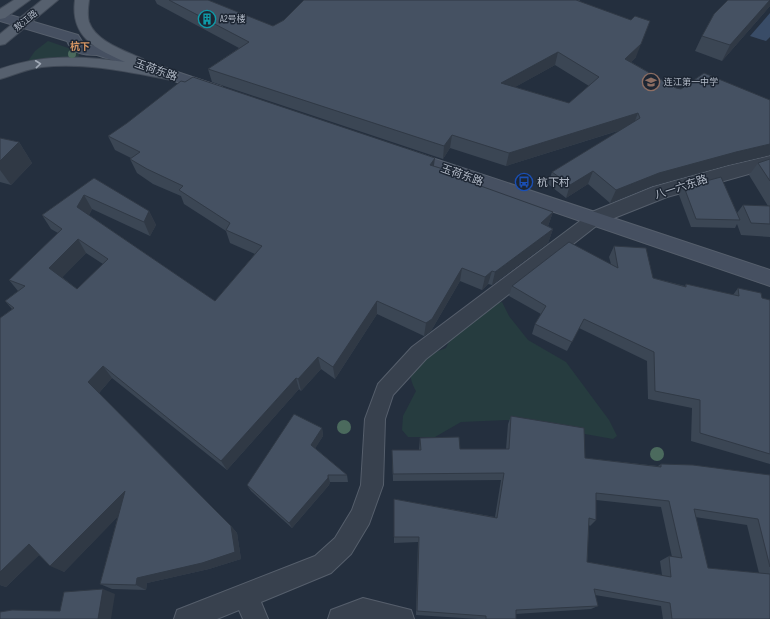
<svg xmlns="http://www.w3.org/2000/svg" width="770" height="619" viewBox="0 0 770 619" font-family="'Sofia Sans Condensed','Noto Sans SC',sans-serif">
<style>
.green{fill:#263c3f}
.water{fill:#394c67}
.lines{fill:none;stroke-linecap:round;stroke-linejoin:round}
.minor-casing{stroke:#565f6c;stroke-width:2}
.tertiary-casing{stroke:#565f6c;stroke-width:2}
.secondary-casing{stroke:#565f6c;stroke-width:2}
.primary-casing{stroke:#414a57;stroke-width:2}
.minor{fill:#38414e;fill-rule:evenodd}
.tertiary{fill:#38414e;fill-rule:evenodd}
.secondary{fill:#465061;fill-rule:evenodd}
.primary{fill:#56606e;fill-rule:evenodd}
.tree{fill:#4b6a5d}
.wall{fill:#3b4654;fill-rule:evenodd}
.shaded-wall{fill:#303945}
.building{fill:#455162;stroke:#303945;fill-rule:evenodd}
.oneway{stroke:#a1aab7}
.labels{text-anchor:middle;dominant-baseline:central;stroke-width:3;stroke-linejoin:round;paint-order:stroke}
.far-poi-label{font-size:9px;fill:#b4bcc9;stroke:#1d2633;text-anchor:start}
.far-street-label{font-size:9px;fill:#b4bcc9;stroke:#1d2633}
.far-neighbourhood-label{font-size:10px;font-weight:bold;fill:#d59563;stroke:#1d2633}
.street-label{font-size:11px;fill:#b4bcc9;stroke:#1d2633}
.poi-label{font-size:11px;fill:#b4bcc9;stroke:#1d2633;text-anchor:start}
</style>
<rect width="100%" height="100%" fill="#242f3e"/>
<g class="green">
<polygon points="48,41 77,51 80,54 78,57 71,59 58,57 28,61 35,51"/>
<path d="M502 302 509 316 528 340 566 362 609 420 617 436 613 439 507 420 461 422 435 437H408L402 430 403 416 416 391C414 388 412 383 411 379 409 361 433 353 446 348L453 333 489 305Z"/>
</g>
<polygon class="water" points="770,13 770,37 766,41 750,36"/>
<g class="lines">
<defs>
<g id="minor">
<polygon points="594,213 600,215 602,219 600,223 426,359 393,395 385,419 383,485 369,524 351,554 331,573 261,602 268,619 243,619 239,610 217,619 174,619 177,610 315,556 335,538 352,510 361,485 365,419 378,384 412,347 588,215"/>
<polygon points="363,598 411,610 414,619 328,619 331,610"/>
</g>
<polygon id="tertiary" points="770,156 770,168 667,197 594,226 587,224 584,219 587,214 653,187 728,166"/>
<g id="secondary">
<path d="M0 12 78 35 83 43 87 45 103 47 222 87 224 90 222 93 216 95 210 93 97 55C84 55 72 54 67 41L0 21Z"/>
<polygon points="405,149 770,270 770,286 399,159 396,155 399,151"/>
</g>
<g id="primary">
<polygon points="14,0 30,0 5,18 0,19 0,9"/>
<polygon points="42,0 58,0 5,44 0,45 0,34"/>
<path d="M75 0H89C88 7 87 15 89 22 96 42 126 51 143 59L146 62 143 65 177 72 179 75 177 78 171 80C129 72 85 62 42 67 27 69 14 75 0 79V69C41 54 82 56 125 62 96 49 70 37 75 0Z"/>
</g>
</defs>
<use href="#minor" class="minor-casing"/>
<use href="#tertiary" class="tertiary-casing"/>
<use href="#secondary" class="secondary-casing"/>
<use href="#primary" class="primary-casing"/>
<use href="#minor" class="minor"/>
<use href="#tertiary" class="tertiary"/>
<use href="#secondary" class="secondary"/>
<use href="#primary" class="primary"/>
</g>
<g class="tree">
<circle cx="72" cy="54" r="4"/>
<circle cx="344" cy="427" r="7"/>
<circle cx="657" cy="454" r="7"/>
</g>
<g class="wall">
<path d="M155 0H208L273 26 284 20 304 0H580L579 2 636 57 631 62 676 88 681 89 770 100V155L728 165 652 186 610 203 588 184 566 198 548 184 552 172 621 130 506 166 450 148 443 159 212 82 208 69 239 48 157 4ZM555 65 589 86 569 103 515 87Z"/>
<polygon points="770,0 770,6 722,61 695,51 702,36"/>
<path d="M108 136 434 166 466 176V181L553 212 548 226 553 229 548 243 492 285 488 284 482 290 460 281 431 331 424 336 377 314 335 379 321 369 301 391 299 389 227 470 112 378 99 393 231 526 237 533 241 559 209 569 147 583 146 590 112 589 100 584 118 516 64 572 39 555 6 587 0 585V318L12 309 5 301 18 291 9 280 58 233 51 229 42 215 94 178 149 211 156 225 150 236 92 209 89 215 215 301 255 254 230 243 226 231 184 204 181 196 153 184 137 173 130 159 131 158 115 150ZM86 253 103 264 77 289 62 277Z"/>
<polygon points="0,138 19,142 32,163 11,185 0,182"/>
<polygon points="770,159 770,237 741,235 737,224 735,228 691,227 679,195 684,187 737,213 743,205 768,206 749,175 758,163"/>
<polygon points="614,246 653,278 685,286 686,284 733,295 738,288 762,298 770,300 770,464 691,441 692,408 648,399 647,361 579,328 567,351 532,334 535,324 541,314 509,296 512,286 611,264 609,257"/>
<path d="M511 416 585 458 658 466 661 464 770 475V619H663L661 606 595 595 598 606 591 609 516 614V619H478L416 615 418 542 394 543V499L495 517 501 480 393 481 392 450H419L420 438 460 449H506L508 424ZM596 500 661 507 672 557 669 556 660 561 662 575 587 562 589 525 590 526 596 520ZM695 517 747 525 759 573 708 568Z"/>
<polygon points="322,428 323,436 315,448 347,475 348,482 330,482 329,485 292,528 251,491 247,485"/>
</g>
<g class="shaded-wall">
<polygon points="770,0 770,6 722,61 730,45"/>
<polygon points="650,21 636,57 621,72 625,59"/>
<polygon points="558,52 555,65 499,96 501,83"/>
<polygon points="638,113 633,126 506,166 509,153"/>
<polygon points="452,135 450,148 443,159 444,146"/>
<polygon points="19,142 32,163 11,185 0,170 0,161"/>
<polygon points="770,144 770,155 728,165 652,186 610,203 616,190 659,173 736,152"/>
<polygon points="435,158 433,172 430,165"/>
<polygon points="593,171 588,184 566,198 570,185"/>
<polygon points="84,195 92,209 86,221 77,207"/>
<polygon points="149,211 156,225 150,236 144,222"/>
<polygon points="553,212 548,226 537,237 541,223"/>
<polygon points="553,229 548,243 492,285 495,272"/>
<polygon points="78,239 86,253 59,281 49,268"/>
<polygon points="462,268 460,281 431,331 424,336 426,323"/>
<polygon points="492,271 488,284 482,290 485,277"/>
<polygon points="377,301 377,314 335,379 333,367"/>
<polygon points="318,357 321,369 301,391 298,379"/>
<polygon points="103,366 112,378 98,394 88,382"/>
<polygon points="296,378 299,389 227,470 221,461"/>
<polygon points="322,428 323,436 313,452 311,445"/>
<polygon points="328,475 330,482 329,485 292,528 289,523"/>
<polygon points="125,491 135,499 64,572 50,566"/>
<polygon points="231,526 237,533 241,559 209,569 147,583 146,590 136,585 137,578"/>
<polygon points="29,544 43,551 6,587 0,585 0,572"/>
<polygon points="103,589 115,594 111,619 98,619"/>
</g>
<g class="building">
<path d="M169 0H208L273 26 284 20 304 0H576L631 20 635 16 650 21 641 44 625 59 676 88 681 89 704 73 770 100V144L736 152 659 173 616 190 593 171 570 185 552 172 640 118 638 113 509 153 452 135 444 146 208 69 249 42ZM558 52 599 77 569 103 501 83Z"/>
<polygon points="728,0 770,0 730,45 702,36 714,14"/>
<path d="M193 77 435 158 430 165 466 176 464 180 553 212 541 223 553 229 495 272 492 271 485 277 462 268 432 319 426 323 377 301 333 367 318 357 298 379 296 378 221 461 103 366 88 382 231 526 235 552 202 563 137 578 136 585 100 584 125 491 50 566 29 544 0 572V318L14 308 5 301 25 286 9 280 62 229 42 215 94 178 149 211 144 222 84 195 77 207 215 301 262 246 226 230 230 223 179 190 183 186 147 169 130 159 140 152 108 136 127 123 181 81 185 82ZM78 239 108 259 77 289 49 268Z"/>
<polygon points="0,138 19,142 0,161"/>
<polygon points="770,159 770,181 758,163"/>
<polygon points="721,177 740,220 696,219 684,187"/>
<polygon points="743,205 770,206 770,224 751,223"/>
<polygon points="569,242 618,268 614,246 646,248 653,278 686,287 686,284 739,296 738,288 761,293 762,298 770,300 770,454 700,433 700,400 655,391 654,352 584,319 572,342 535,324 546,306 512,286"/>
<polygon points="294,414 322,428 311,445 347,475 328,475 328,478 289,523 247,485"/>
<path d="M511 416 584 428 585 458 661 467V464L693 465 770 475V567L758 519 694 509 708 568 770 574V619H672L670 603 594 589 598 606 516 610V619H486V616L417 611 419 537H394V499L497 518 504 473 393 474 392 450H421L420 438 459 437 460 449H509ZM596 493 669 501 682 558 669 556 671 577 587 562 589 518 596 520Z"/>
<polygon points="103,589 98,619 0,619 0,612 12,610 60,611 64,592"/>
</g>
<defs><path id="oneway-chevron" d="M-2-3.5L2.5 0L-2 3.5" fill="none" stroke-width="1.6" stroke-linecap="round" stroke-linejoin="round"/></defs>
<use class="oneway" href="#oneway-chevron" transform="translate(38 64) rotate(-6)"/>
<defs>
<symbol id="building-ring" viewBox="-11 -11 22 22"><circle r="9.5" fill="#1d2633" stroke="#0f9aa8" stroke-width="1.5"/><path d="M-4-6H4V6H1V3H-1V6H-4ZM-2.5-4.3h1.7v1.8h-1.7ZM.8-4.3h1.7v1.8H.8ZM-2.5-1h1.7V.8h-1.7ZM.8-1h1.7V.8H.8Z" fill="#0f9aa8"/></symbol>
<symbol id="school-ring" viewBox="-11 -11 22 22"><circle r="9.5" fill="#1d2633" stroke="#8d6e63" stroke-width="1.5"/><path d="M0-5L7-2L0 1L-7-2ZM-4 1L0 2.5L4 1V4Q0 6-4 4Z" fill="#8d6e63"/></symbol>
<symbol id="bus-ring" viewBox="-11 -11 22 22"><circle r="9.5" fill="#1d2633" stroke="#1a4fb4" stroke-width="1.5"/><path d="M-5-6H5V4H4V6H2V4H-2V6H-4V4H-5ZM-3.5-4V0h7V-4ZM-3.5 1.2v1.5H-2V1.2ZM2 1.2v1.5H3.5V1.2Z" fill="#1a4fb4"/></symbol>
</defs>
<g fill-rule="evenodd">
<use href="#building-ring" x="197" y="9" width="20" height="20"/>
<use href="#school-ring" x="641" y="72" width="20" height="20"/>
<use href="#bus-ring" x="514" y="172" width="20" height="20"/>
</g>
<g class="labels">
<g class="far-poi-label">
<text x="220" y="19">A2号楼</text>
<text x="664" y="82">连江第一中学</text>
</g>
<g class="far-street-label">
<text transform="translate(26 21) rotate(-39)">敖江路</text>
</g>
<g class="far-neighbourhood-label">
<text x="80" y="47">杭下</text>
</g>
<g class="street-label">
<text transform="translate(156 70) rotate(19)">玉荷东路</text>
<text transform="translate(462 175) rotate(19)">玉荷东路</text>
<text transform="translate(681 187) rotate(-18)">八一六东路</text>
</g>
<g class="poi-label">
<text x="537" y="182">杭下村</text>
</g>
</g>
</svg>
